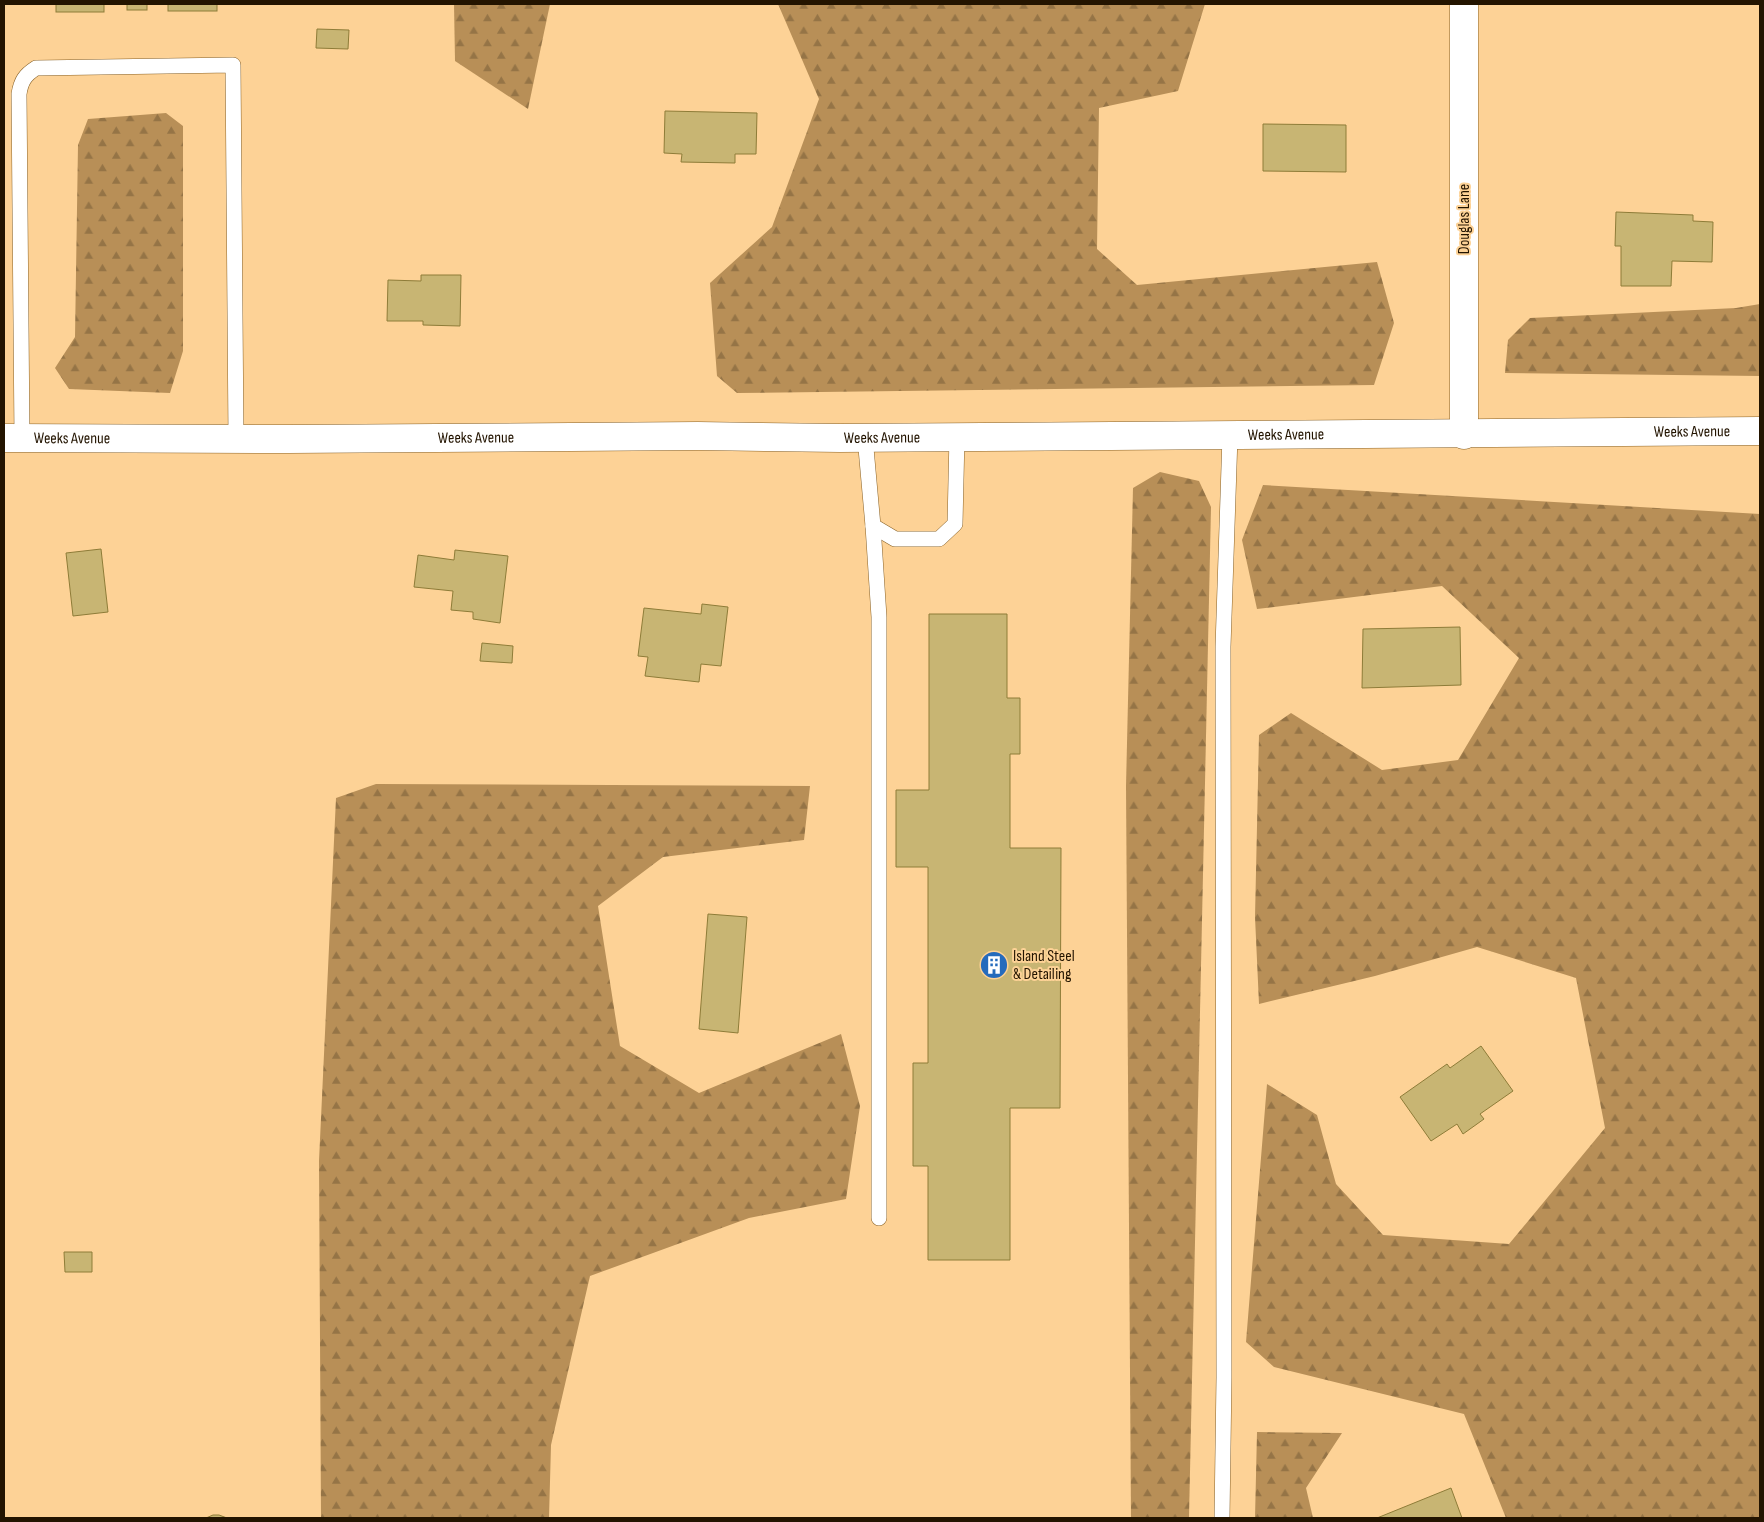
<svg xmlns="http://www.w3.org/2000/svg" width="1764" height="1522" viewBox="0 0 1764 1522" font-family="'Sofia Sans Condensed',sans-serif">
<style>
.forest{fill:url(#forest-firs)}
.building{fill:#c8b573;stroke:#8e7c38}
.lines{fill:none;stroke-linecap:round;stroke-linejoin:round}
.service-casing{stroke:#896227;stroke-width:16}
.minor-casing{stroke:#896227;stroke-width:29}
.tertiary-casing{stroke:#896227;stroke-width:29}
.service{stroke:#fff;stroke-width:15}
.minor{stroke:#fff;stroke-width:28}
.tertiary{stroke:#fff;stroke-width:28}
.labels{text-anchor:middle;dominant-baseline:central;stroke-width:4;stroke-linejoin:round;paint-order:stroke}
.street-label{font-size:16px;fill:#231400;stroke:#fdd296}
.poi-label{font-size:16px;fill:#231400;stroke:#fdd296;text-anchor:start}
</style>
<defs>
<pattern id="forest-firs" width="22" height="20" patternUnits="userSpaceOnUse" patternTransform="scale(1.25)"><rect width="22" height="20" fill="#b88f57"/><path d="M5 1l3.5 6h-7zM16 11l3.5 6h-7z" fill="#957446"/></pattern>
</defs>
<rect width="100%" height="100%" fill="#fdd296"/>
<g class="forest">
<polygon points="454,4 550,4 528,109 455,61"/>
<polygon points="778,4 1205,4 1178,91 1099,108 1097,249 1137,285 1377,262 1394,323 1374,385 737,393 717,376 710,283 772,227 819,99"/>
<polygon points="166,113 183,126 183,351 170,393 69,389 55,368 75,337 78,145 88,119"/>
<polygon points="1760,304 1760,376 1505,373 1508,340 1530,318 1736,308"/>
<polygon points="1160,472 1199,481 1211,507 1189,1518 1131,1518 1126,786 1133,488"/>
<polygon points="1263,485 1760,514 1760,1518 1506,1518 1464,1414 1274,1367 1246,1342 1267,1084 1317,1115 1336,1184 1383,1235 1509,1244 1605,1128 1576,978 1477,947 1375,976 1259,1004 1255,917 1259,735 1291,713 1382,770 1458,760 1519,658 1442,586 1257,609 1242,540"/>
<polygon points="376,784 810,786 804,840 663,857 598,906 620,1046 699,1093 841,1034 860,1106 846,1199 749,1218 590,1276 551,1445 549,1518 321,1518 319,1161 336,798"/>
<polygon points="1257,1432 1342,1433 1306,1488 1313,1518 1255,1518"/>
</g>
<g class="building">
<rect x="56" y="4" width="48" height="8"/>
<rect x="127" y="4" width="20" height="6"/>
<rect x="168" y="4" width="49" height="7"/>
<polygon points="317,29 349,30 348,49 316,48"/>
<polygon points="665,111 757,113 756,154 735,154 735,163 681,162 682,154 664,153"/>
<polygon points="1263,124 1346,125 1346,172 1263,171"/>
<polygon points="1616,212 1693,215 1693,221 1713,222 1712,262 1672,261 1671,286 1621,286 1621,246 1615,246"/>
<polygon points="421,275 461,275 460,326 423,325 423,321 387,321 388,280 421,281"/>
<polygon points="101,549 108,612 73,616 66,553"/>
<polygon points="455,550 508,556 500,623 473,619 473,612 451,610 453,591 414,587 418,555 454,560"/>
<polygon points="702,604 728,607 721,666 701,664 699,682 645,676 648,657 638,656 644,608 701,614"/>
<polygon points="929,614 1007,614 1007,698 1020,698 1020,754 1010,754 1010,848 1061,848 1060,1108 1010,1108 1010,1260 928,1260 928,1166 913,1166 913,1063 928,1063 928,867 896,867 896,790 929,790"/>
<polygon points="1460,627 1461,685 1362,688 1363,629"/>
<polygon points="482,643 513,646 512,663 480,661"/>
<polygon points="708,914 747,917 738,1033 699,1029"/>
<polygon points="1481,1046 1513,1091 1480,1114 1484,1119 1463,1134 1457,1124 1431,1141 1400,1097 1447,1064 1450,1068"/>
<polygon points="64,1252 92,1252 92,1272 65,1272"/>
<polygon points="1451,1488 1462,1518 1377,1518"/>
<polygon points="213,1515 219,1515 227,1518 206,1518"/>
</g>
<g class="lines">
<defs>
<g id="service">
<polyline points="865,437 873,526 895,539 939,539 955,524 957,436"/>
<path d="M22 438 19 94C21 81 25 75 36 68L233 65 236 438"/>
<polyline points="873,526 879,617 879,1218"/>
<polyline points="1222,1518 1224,1377 1223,647 1230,436"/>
</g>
<polyline id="minor" points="1464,4 1464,435"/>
<g id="tertiary">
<path id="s1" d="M4 438 289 439 698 436 840 438 1760 431"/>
</g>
</defs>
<use href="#service" class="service-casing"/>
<use href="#minor" class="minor-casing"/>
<use href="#tertiary" class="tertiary-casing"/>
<use href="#service" class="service"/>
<use href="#minor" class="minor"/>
<use href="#tertiary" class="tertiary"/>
</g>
<defs>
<symbol id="building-disc" viewBox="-11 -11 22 22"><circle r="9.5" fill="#256bbc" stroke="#fdd296"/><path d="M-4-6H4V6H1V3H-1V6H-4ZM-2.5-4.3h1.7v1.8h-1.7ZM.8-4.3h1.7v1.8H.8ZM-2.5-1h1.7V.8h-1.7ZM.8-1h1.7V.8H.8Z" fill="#fff"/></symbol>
</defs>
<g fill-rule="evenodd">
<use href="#building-disc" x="978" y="949" width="32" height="32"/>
</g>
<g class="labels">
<g class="street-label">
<text transform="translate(1464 219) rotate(-90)">Douglas Lane</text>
<text stroke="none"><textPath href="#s1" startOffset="1688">Weeks Avenue</textPath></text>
<text stroke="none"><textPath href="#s1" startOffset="1282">Weeks Avenue</textPath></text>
<text stroke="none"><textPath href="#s1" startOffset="878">Weeks Avenue</textPath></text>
<text stroke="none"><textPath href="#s1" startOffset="68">Weeks Avenue</textPath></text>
<text stroke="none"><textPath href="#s1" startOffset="472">Weeks Avenue</textPath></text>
</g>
<g class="poi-label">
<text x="1013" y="956">Island Steel<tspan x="1013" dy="18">&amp; Detailing</tspan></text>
</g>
</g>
<rect width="1764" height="1522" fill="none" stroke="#231400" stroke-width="10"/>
</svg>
